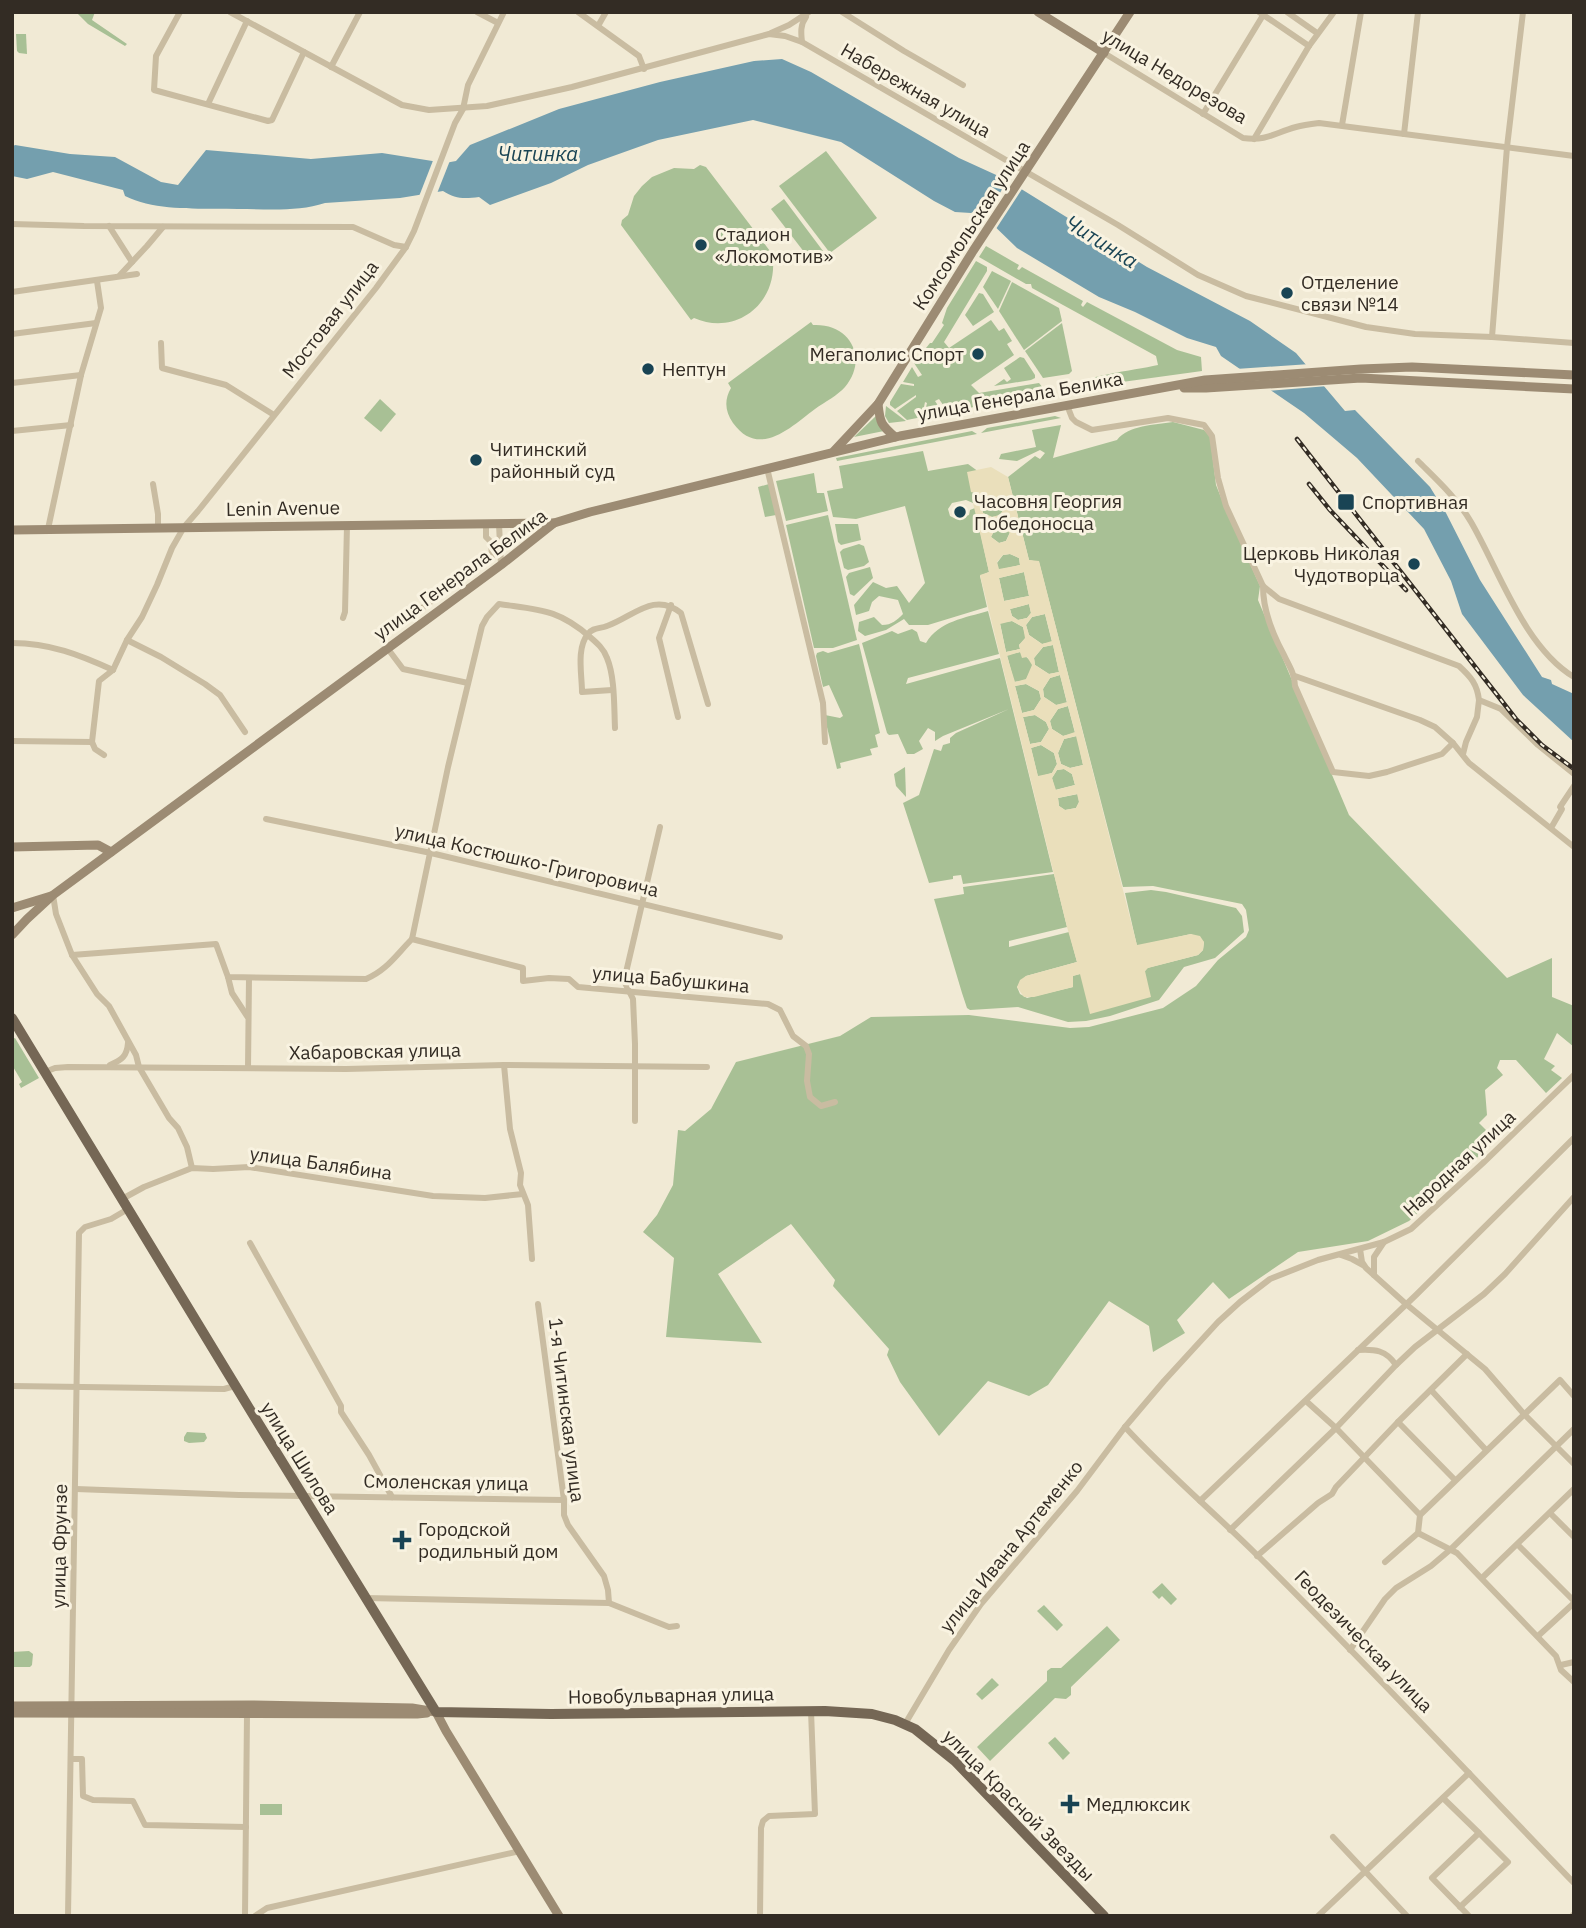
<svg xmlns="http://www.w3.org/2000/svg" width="1586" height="1928" viewBox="0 0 1586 1928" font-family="'IBM Plex Sans',sans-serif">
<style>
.green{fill:#a8c095}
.plaza{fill:#eadfbb;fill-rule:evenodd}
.water{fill:#749fae}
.pier{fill:#f1ead5}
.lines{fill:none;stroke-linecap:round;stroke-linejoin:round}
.street{stroke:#c9bca1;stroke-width:6}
.secondary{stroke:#9c8b73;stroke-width:9}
.primary{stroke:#756755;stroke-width:10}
.rail-casing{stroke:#332c24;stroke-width:4.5}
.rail{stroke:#f9f3e1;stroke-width:2;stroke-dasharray:5;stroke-linecap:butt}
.poi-dot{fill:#194454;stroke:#f9f3e1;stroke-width:2.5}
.labels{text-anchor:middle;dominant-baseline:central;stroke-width:6;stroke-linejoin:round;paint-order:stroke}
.street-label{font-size:19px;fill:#332c24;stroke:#f9f3e1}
.poi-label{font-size:19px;fill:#332c24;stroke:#f9f3e1;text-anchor:start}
.water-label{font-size:21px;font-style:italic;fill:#194454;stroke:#f9f3e1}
</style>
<rect width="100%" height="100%" fill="#f1ead5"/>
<g class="green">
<polygon points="76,12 95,12 92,20 127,44 125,46 88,24"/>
<polygon points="16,34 26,34 27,54 19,53 17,51"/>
<polygon points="826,151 877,218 830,253 779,186"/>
<path d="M700 165 706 167 776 259 773 261C776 305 735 336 694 318L691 320 621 225 622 220 628 215 634 196 642 186 652 177 674 168 694 169Z"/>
<polygon points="784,199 823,251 811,261 771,209"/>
<path d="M986 246 1019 265 1017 269 1019 270 1022 267 1083 301 1081 305 1083 307 1087 302 1177 350 1201 357 1202 371 1064 390C1084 375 1132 371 1158 365L1156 356 1032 288 1031 284H1026L979 257Z"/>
<polygon points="976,261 987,267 987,271 944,342 949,348 991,320 999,331 1004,328 1012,341 1007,344 1014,355 971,385 979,393 1039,383 1047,393 990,404 988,399 985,399 984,405 948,412 939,399 935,401 943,413 924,416 927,403 925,402 922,417 907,420 897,411 916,397 916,395 895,409 890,405 890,402 901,384 914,386 914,384 903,382 912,367 918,377 922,375 914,363 930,343 932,343 944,325 942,323 947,308"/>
<polygon points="992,271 1011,281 998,309 983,287"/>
<polygon points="1012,282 1059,308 1062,321 1024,350 999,311"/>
<polygon points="979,293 983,294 994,312 973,326 965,315"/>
<path d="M811 322 813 325C850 323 869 358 845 387 838 395 825 402 815 409 791 427 759 459 733 423 725 412 724 400 731 388L728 383Z"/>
<polygon points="1062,323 1072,371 1069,374 1043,378 1025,351"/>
<polygon points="1020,357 1024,358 1035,375 1035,378 1031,380 994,386 1004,379 1007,382 1011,379 1004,368"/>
<polygon points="380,399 396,414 381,432 364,418"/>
<polygon points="886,406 906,421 889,423 885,416"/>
<polygon points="878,414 884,431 854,437"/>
<polygon points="1055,416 1061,418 981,433 987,428"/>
<path d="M1173 422 1204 430 1210 436 1216 485 1228 515 1260 586 1258 600 1349 815 1507 978 1552 958V997L1574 1006V1047L1557 1033 1544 1059 1555 1066 1551 1070 1562 1078 1546 1093 1516 1060H1500L1497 1068 1503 1075 1485 1090 1487 1115 1479 1123 1496 1140 1409 1221 1368 1241 1298 1252 1229 1299 1213 1282 1177 1320 1185 1333 1153 1352 1149 1326 1109 1301 1048 1385 1029 1396 988 1381 939 1436 900 1382 887 1355 889 1349 833 1286 835 1280 791 1224 718 1274 762 1343 666 1337 674 1258 643 1232 657 1215 673 1185 678 1130 685 1131 711 1109 736 1062 840 1036 871 1017 969 1015 1070 1028 1089 1027 1163 1008 1196 986 1218 960 1246 937 1249 930 1246 910 1242 904 1153 886 1123 887 1039 562 1029 560 1008 477 1035 456 1040 459 1045 453 1040 450 1017 461 999 459 1001 454 1036 447 1032 430 1061 425 1053 458 1117 440C1129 425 1154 425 1173 422Z"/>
<polygon points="972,431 977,434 837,461 836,458"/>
<path d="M923 451 928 471 968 464 979 472 975 492 977 500 973 503 966 500 952 503 948 509 950 516 956 519 969 515 970 510 975 508 989 572 980 576 987 607 928 625H909L904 619 886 630 865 636 858 631 859 622 874 617 882 625C892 625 897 620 903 614L898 600 879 596 872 602 869 611 856 615 854 605 873 582 886 588 897 586 909 603 925 583 905 506 856 519 833 517 827 491 843 488 839 466Z"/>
<polygon points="814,473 817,493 824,493 828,511 786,521 776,481"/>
<polygon points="769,484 776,515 765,517 758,487"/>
<polygon points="1003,501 1005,507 1000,515 992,517 983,513 982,508 984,504"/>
<polygon points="828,515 857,640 833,648 814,648 786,525"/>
<polygon points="835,524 858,524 861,540 841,545 838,542"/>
<polygon points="1002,527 1010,532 1006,541 999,543 991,537 995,529"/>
<polygon points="859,544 864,546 869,562 864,566 848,570 844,568 840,552 843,549"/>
<polygon points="1010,554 1019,558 1020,565 998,570 997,563 1003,555"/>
<polygon points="870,567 873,578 854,596 850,594 846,577 849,573"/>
<polygon points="1024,572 1029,596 1004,601 999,578"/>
<polygon points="1029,604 1031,613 1027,618 1018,620 1012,616 1010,609"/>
<path d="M988 611 999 654 908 678 906 684 1000 658 1053 872 963 884 961 875 953 876V879L929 883 903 803 919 795 934 749 941 751 943 745 950 743V738L956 733 1009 709 943 736 935 741V732L928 728 919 741 923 749 914 754H907L898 734 889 735 887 733 862 643 892 631 898 634 912 629 917 632 920 641 926 643C939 621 965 618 988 611Z"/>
<polygon points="1045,614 1052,642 1042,644 1029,635 1026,625 1032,617"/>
<polygon points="1012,621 1023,627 1026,638 1019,645 1020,649 1006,652 1000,623"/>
<polygon points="859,644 880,733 875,735 878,747 870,749 872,755 840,763 841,768 837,769 826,723 825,715 840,718 843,716 829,685 823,687 816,656 817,653 823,651 828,653"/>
<polygon points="1053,645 1059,672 1049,674 1035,665 1034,658 1043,647"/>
<polygon points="1020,652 1030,660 1033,665 1026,680 1014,682 1007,655"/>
<polygon points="1060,675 1067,703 1056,705 1044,697 1043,689 1050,678"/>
<polygon points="1026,684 1039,691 1041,699 1034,710 1022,713 1015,686"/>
<polygon points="1068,706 1075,733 1063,736 1052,729 1050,721 1058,709"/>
<polygon points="1035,715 1046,722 1049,729 1041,742 1030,744 1023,717"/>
<polygon points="1077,736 1083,765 1070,768 1061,764 1058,753 1064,739"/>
<polygon points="1041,745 1054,753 1057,764 1052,773 1038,777 1031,748"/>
<polygon points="905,767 906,797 896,786 894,774"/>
<polygon points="1064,769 1072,774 1075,785 1055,790 1052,778 1057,770"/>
<polygon points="1078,794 1079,802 1076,808 1065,810 1059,806 1058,798"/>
<polygon points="1054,874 1067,927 1009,941 1009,947 1069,932 1077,962 1026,976 1017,987 1020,994 1027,998 1073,987 1072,976 1080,974 1145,971 1147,968 1198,955 1203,950 1204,942 1191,934 1137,946 1125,893 1151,890 1166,892 1236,908 1242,916 1244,932 1215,958 1184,967 1159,1000 1110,1016 1086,1021 1068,1022 1018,1007 970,1010 967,1008 962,993 934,899 964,894 963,887"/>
<polygon points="15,1038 39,1078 21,1088 19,1084 22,1082 12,1065 12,1039"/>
<polygon points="187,1432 205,1433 207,1438 204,1442 189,1443 184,1441 184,1437"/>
<polygon points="1162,1583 1177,1599 1171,1605 1162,1596 1159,1599 1152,1592"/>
<polygon points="1044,1605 1063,1625 1057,1631 1037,1611"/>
<polygon points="1107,1626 1120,1640 1071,1687 1071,1695 1066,1699 1055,1698 990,1761 977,1747 1047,1681 1047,1671 1051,1668 1061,1668"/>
<polygon points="29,1651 33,1654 32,1665 30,1667 12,1667 12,1652"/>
<polygon points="992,1678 999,1685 982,1700 976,1694"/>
<polygon points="1055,1737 1070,1753 1063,1760 1048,1743"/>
<rect x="260" y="1804" width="22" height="11"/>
</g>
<path class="plaza" d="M991 467 1008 477 1029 560 1039 561 1137 945 1191 934 1200 936 1204 942 1203 950 1198 955 1148 968 1145 971 1151 997 1090 1014 1080 974 1073 976V987L1034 997H1024L1017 987 1020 980 1026 976 1077 962 1067 927 980 575 989 572 973 503 976 500 975 493 971 492 967 472ZM1003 501 1005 507 1000 515 992 517 983 513 982 508 984 504ZM1002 527 1010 533 1006 541 999 543 991 537 995 529ZM1010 554 1019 558 1020 565 999 569 997 562 1003 555ZM1024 572 1029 596 1004 601 999 578ZM1029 604 1031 613 1027 618 1018 620 1012 616 1010 609ZM1045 614 1052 641 1042 644 1029 635 1026 625 1032 617ZM1012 621 1023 627 1025 638 1019 645 1020 649 1006 652 1000 624ZM1053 645 1059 672 1049 674 1035 665 1034 658 1043 647ZM1020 652 1022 658 1027 657 1032 665 1026 679 1015 682 1007 656ZM1060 675 1067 702 1056 705 1044 697 1043 689 1050 678ZM1026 684 1039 691 1041 699 1034 710 1022 713 1015 686ZM1068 706 1075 732 1063 736 1052 729 1050 721 1058 709ZM1035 715 1046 722 1049 729 1041 742 1030 744 1023 717ZM1076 736 1083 765 1070 768 1061 764 1058 753 1064 739ZM1041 745 1054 753 1057 764 1052 773 1038 776 1031 748ZM1064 769 1072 774 1075 785 1056 790 1052 778 1057 770ZM1077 794 1079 802 1076 808 1065 810 1059 806 1058 798Z"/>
<path class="water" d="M782 59 811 72 959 158 1005 179 1147 267 1250 321 1296 353 1345 411 1355 410 1430 487 1446 513 1480 580 1542 677 1551 680 1552 684 1574 694V742L1523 695 1462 614 1451 581 1424 529 1357 458 1330 435 1304 413 1221 356 1216 347 1187 338 1135 312 1099 297 1017 248 983 215 975 211 971 213 955 212 934 201 841 142 753 120 658 140 588 165 551 183 490 205 479 197C464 199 455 199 443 191L400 198 325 203C298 212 267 209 238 209 202 208 158 212 125 196L123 190 53 172 27 179 12 176V147L15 145 70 154 115 157 161 182 178 185 206 150 311 159 382 153 445 163 456 161 470 145 559 109 660 82 754 61Z"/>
<g class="pier">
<polygon points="434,158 451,158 436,196 418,199"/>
<polygon points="1009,177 1024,186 994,232 984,221"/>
<polygon points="1310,364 1328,386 1267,391 1236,369"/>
</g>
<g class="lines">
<g class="street">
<polyline points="180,12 156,56 154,90 268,121 272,120 304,52"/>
<polyline points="230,12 402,105 429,110 487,106 572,87 769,34 785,36 802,42 1118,225 1198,275 1246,296 1366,327 1415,334 1492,337 1574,343"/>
<polyline points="477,12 498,23"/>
<polyline points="578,12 639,56 644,69"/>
<polyline points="842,12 904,51 963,85"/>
<polyline points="1259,12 1309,46"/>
<polyline points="1287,12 1317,33"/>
<polyline points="598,26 606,12"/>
<polyline points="771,33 789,25 809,12"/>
<path d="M802 42C801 33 800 25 806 17"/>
<path d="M1104 53 1243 138C1268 141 1274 133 1296 127 1303 125 1311 124 1319 123L1574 156"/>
<polyline points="331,67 360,12"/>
<polyline points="208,104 247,21"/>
<polyline points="1203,114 1265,12"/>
<polyline points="1342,125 1361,12"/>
<polyline points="1404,134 1418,12"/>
<polyline points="1254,139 1309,46 1334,12"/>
<polyline points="12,224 84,226 353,227 394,245 406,247"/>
<polyline points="109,226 132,262"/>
<polyline points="120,275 147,246 163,227"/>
<polyline points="12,292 137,274"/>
<polyline points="12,334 96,323"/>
<polyline points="1492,337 1507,147 1523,12"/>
<polyline points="161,343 162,368 226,385 274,415"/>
<polyline points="12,383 81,375"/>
<path d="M1067 405 1072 418 1076 422 1092 430 1168 418 1204 425 1212 436 1218 478 1226 506 1263 586 1279 599 1459 666C1471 677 1477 684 1479 700L1501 709 1538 745 1574 774"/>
<polyline points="12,431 71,425"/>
<path d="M1418 461C1437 480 1457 498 1471 522 1499 570 1524 647 1574 677"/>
<polyline points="767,468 823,703 825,742"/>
<polyline points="153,484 158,514 158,527"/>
<polyline points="499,524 501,565"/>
<polyline points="48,529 81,375 101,308 97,281"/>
<path d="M1263 586C1263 611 1272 633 1284 655 1289 666 1295 674 1295 686L1333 772 1369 776 1387 772 1442 754 1453 743"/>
<polyline points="671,605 659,638 678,717"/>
<polyline points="343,618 345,612 347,525"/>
<polyline points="406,620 492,556 491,542 486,537 486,524"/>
<polyline points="127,640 142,617 157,585 172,548 184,527 198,511 376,288 406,247 414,231 455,123 463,109 468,85 504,12"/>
<path d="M12 643C50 643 80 655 113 670L127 640 161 657 205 684 220 695 245 732"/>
<polyline points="388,649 403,669 468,683"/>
<polyline points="1295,676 1420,720 1435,727 1453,743 1469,763 1574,847"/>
<path d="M612 690 582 692C582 675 576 648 588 634 593 627 600 629 607 626 633 617 654 591 681 613L708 704"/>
<polyline points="12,741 92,742"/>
<polyline points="1463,754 1466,742 1477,717 1479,700"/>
<polyline points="104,755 95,749 92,742 99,681 113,670"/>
<polyline points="266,819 431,853 780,937"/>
<polyline points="1551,828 1562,809 1560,807 1574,786"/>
<polyline points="53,895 56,914 72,955 97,994 109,1006 136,1055 139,1067 169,1118 178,1128 187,1147 192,1168"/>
<path d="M412 939 448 767 482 626 487 617 499 604C540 610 558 609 590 637 597 643 604 649 607 658 615 677 614 707 615 728"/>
<path d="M72 955 216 944 228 977 366 979C387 970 396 955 412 939L523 968V981L549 978 569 979 578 987 768 1004 780 1010 793 1036 806 1046 809 1054 807 1081 810 1097 821 1106 835 1102"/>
<polyline points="228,977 232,993 247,1016"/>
<path d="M110 1065C122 1060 127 1056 128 1043"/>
<polyline points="504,1065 510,1129 521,1173 520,1185 528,1205 532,1259"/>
<polyline points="248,1068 249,978"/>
<polyline points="45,1072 55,1068 68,1067 346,1069 504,1065 707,1067"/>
<polyline points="635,1121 635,1044 633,999 624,981 660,827"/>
<polyline points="122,1199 144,1187 192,1168 213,1169 249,1167 433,1196 485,1198 523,1194"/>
<polyline points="250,1243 341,1406 341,1412 369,1455 392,1497"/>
<polyline points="1360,1249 1362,1262 1366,1268 1406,1304 1485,1369 1524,1414 1574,1464"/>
<polyline points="1341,1255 1352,1259 1363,1265"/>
<polyline points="1374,1275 1374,1257 1384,1242"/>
<polyline points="538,1304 564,1500 564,1515 568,1525 604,1576 608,1590 609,1603 669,1627 677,1626"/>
<path d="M1358 1350C1375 1349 1386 1350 1396 1365"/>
<polyline points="12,1386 224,1389 235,1386"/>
<polyline points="1431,1390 1486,1450"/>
<polyline points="1306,1401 1336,1428 1420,1515"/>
<polyline points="1398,1422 1455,1480"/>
<path d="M1125 1427C1167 1473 1215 1513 1259 1557 1366 1663 1469 1774 1574 1883"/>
<polyline points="76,1489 239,1495 564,1500"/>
<polyline points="1200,1501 1416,1295 1574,1138"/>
<polyline points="1550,1513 1574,1537"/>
<polyline points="1230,1530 1336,1428 1396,1365 1415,1347 1484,1294 1505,1274 1574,1197"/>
<polyline points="1418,1533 1457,1553 1556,1656 1561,1670 1574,1682"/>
<polyline points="1518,1545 1574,1601"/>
<polyline points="1257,1556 1318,1503 1332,1494 1336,1487 1398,1422 1467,1354"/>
<polyline points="1385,1562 1418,1533 1420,1515 1560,1380 1574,1396"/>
<polyline points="1482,1578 1574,1489"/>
<polyline points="366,1598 609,1603"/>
<polyline points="1538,1636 1574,1603"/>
<polyline points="1350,1650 1385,1599 1396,1588 1431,1566 1451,1549 1574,1429"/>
<polyline points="1561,1665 1574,1662"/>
<polyline points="905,1724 949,1650 981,1604 1077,1491 1125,1427 1164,1381 1218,1322 1240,1302 1270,1279 1318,1260 1384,1242 1411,1229 1483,1163 1574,1075"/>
<polyline points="71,1759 82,1759 83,1796 93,1800 133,1801 145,1825 246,1827"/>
<polyline points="1443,1798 1479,1833 1432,1878 1469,1916"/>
<polyline points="1333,1837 1407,1916"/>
<polyline points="1460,1907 1508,1862 1479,1833"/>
<polyline points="68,1916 79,1233 85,1227 111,1219 128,1209"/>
<polyline points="245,1916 247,1714"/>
<polyline points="255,1916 267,1908 520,1851"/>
<polyline points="760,1916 761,1828 763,1821 769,1816 815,1814 811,1711"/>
<polyline points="1318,1916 1469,1773"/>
<polyline points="1572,1916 1574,1914"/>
</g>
<g class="secondary">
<polyline points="1038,12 1104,53"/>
<polyline points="1184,388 1206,388 1361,378 1574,389"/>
<path d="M878 404C880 423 881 425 895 437"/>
<polyline points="834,451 878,404 973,251 1130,12"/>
<polyline points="12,530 554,523"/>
<polyline points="12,847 98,845 111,852"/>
<polyline points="12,908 51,896"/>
<polyline points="12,935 27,919 53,895 501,565 554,523 590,512 900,436 1205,380 1361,369 1412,367 1574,375"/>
<polyline points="12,1706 252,1705 412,1708 436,1712"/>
<polyline points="436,1712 446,1731 559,1916"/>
<polyline points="12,1713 417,1714 427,1713"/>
</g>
<polyline class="primary" points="12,1018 249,1408 436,1712 551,1714 825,1711 872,1714 895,1720 915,1729 955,1761 1104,1916"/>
<defs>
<g id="rail">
<polyline points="1297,439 1516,719 1542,745 1574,769"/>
<polyline points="1309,484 1330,510 1406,590"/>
</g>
</defs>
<use href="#rail" class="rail-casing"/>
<use href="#rail" class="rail"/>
</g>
<g class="poi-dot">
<circle cx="701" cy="245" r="7"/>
<circle cx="1287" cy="293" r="7"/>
<circle cx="978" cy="354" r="7"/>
<circle cx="648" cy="369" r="7"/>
<circle cx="476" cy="460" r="7"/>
<rect x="1337" y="493" width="18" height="18" rx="3.5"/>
<circle cx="960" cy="512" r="7"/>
<circle cx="1414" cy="564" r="7"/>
<path d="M398.5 1529.5h7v7h7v7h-7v7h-7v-7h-7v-7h7z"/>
<path d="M1066.5 1793.5h7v7h7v7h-7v7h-7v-7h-7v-7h7z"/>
</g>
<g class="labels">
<g class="street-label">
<text transform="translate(1175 76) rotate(31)">улица Недорезова</text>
<text transform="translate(916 90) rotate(30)">Набережная улица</text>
<text transform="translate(971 225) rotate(-57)">Комсомольская улица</text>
<text transform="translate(330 319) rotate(-52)">Мостовая улица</text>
<text transform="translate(1020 396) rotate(-10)">улица Генерала Белика</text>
<text transform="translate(283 508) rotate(-1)">Lenin Avenue</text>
<text transform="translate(460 574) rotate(-36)">улица Генерала Белика</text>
<text transform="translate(527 860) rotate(13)">улица Костюшко-Григоровича</text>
<text transform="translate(671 979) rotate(5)">улица Бабушкина</text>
<text transform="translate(375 1051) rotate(-1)">Хабаровская улица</text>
<text transform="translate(321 1163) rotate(8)">улица Балябина</text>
<text transform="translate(1459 1163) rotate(-43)">Народная улица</text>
<text transform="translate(567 1410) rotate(83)">1-я Читинская улица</text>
<text transform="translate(300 1458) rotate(58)">улица Шилова</text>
<text transform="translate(446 1482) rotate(1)">Смоленская улица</text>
<text transform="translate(59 1546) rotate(-89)">улица Фрунзе</text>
<text transform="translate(1011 1546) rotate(-51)">улица Ивана Артеменко</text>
<text transform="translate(1364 1641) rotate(46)">Геодезическая улица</text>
<text transform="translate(671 1695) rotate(-1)">Новобульварная улица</text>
<text transform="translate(1019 1805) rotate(45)">улица Красной Звезды</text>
</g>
<g class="poi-label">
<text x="715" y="234">Стадион<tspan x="715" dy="22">«Локомотив»</tspan></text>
<text x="1301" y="282">Отделение<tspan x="1301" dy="22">связи №14</tspan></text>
<text x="964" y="354" text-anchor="end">Мегаполис Спорт</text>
<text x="662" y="369">Нептун</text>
<text x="490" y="449">Читинский<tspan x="490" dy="22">районный суд</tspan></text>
<text x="974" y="501">Часовня Георгия<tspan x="974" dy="22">Победоносца</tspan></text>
<text x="1362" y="502">Спортивная</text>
<text x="1400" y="553" text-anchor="end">Церковь Николая<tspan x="1400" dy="22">Чудотворца</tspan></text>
<text x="418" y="1529">Городской<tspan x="418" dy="22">родильный дом</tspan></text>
<text x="1086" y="1804">Медлюксик</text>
</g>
<g class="water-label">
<text x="538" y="153">Читинка</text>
<text transform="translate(1102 241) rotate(32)">Читинка</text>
</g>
</g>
<rect width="1586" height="1928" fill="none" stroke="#332c24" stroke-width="28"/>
</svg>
